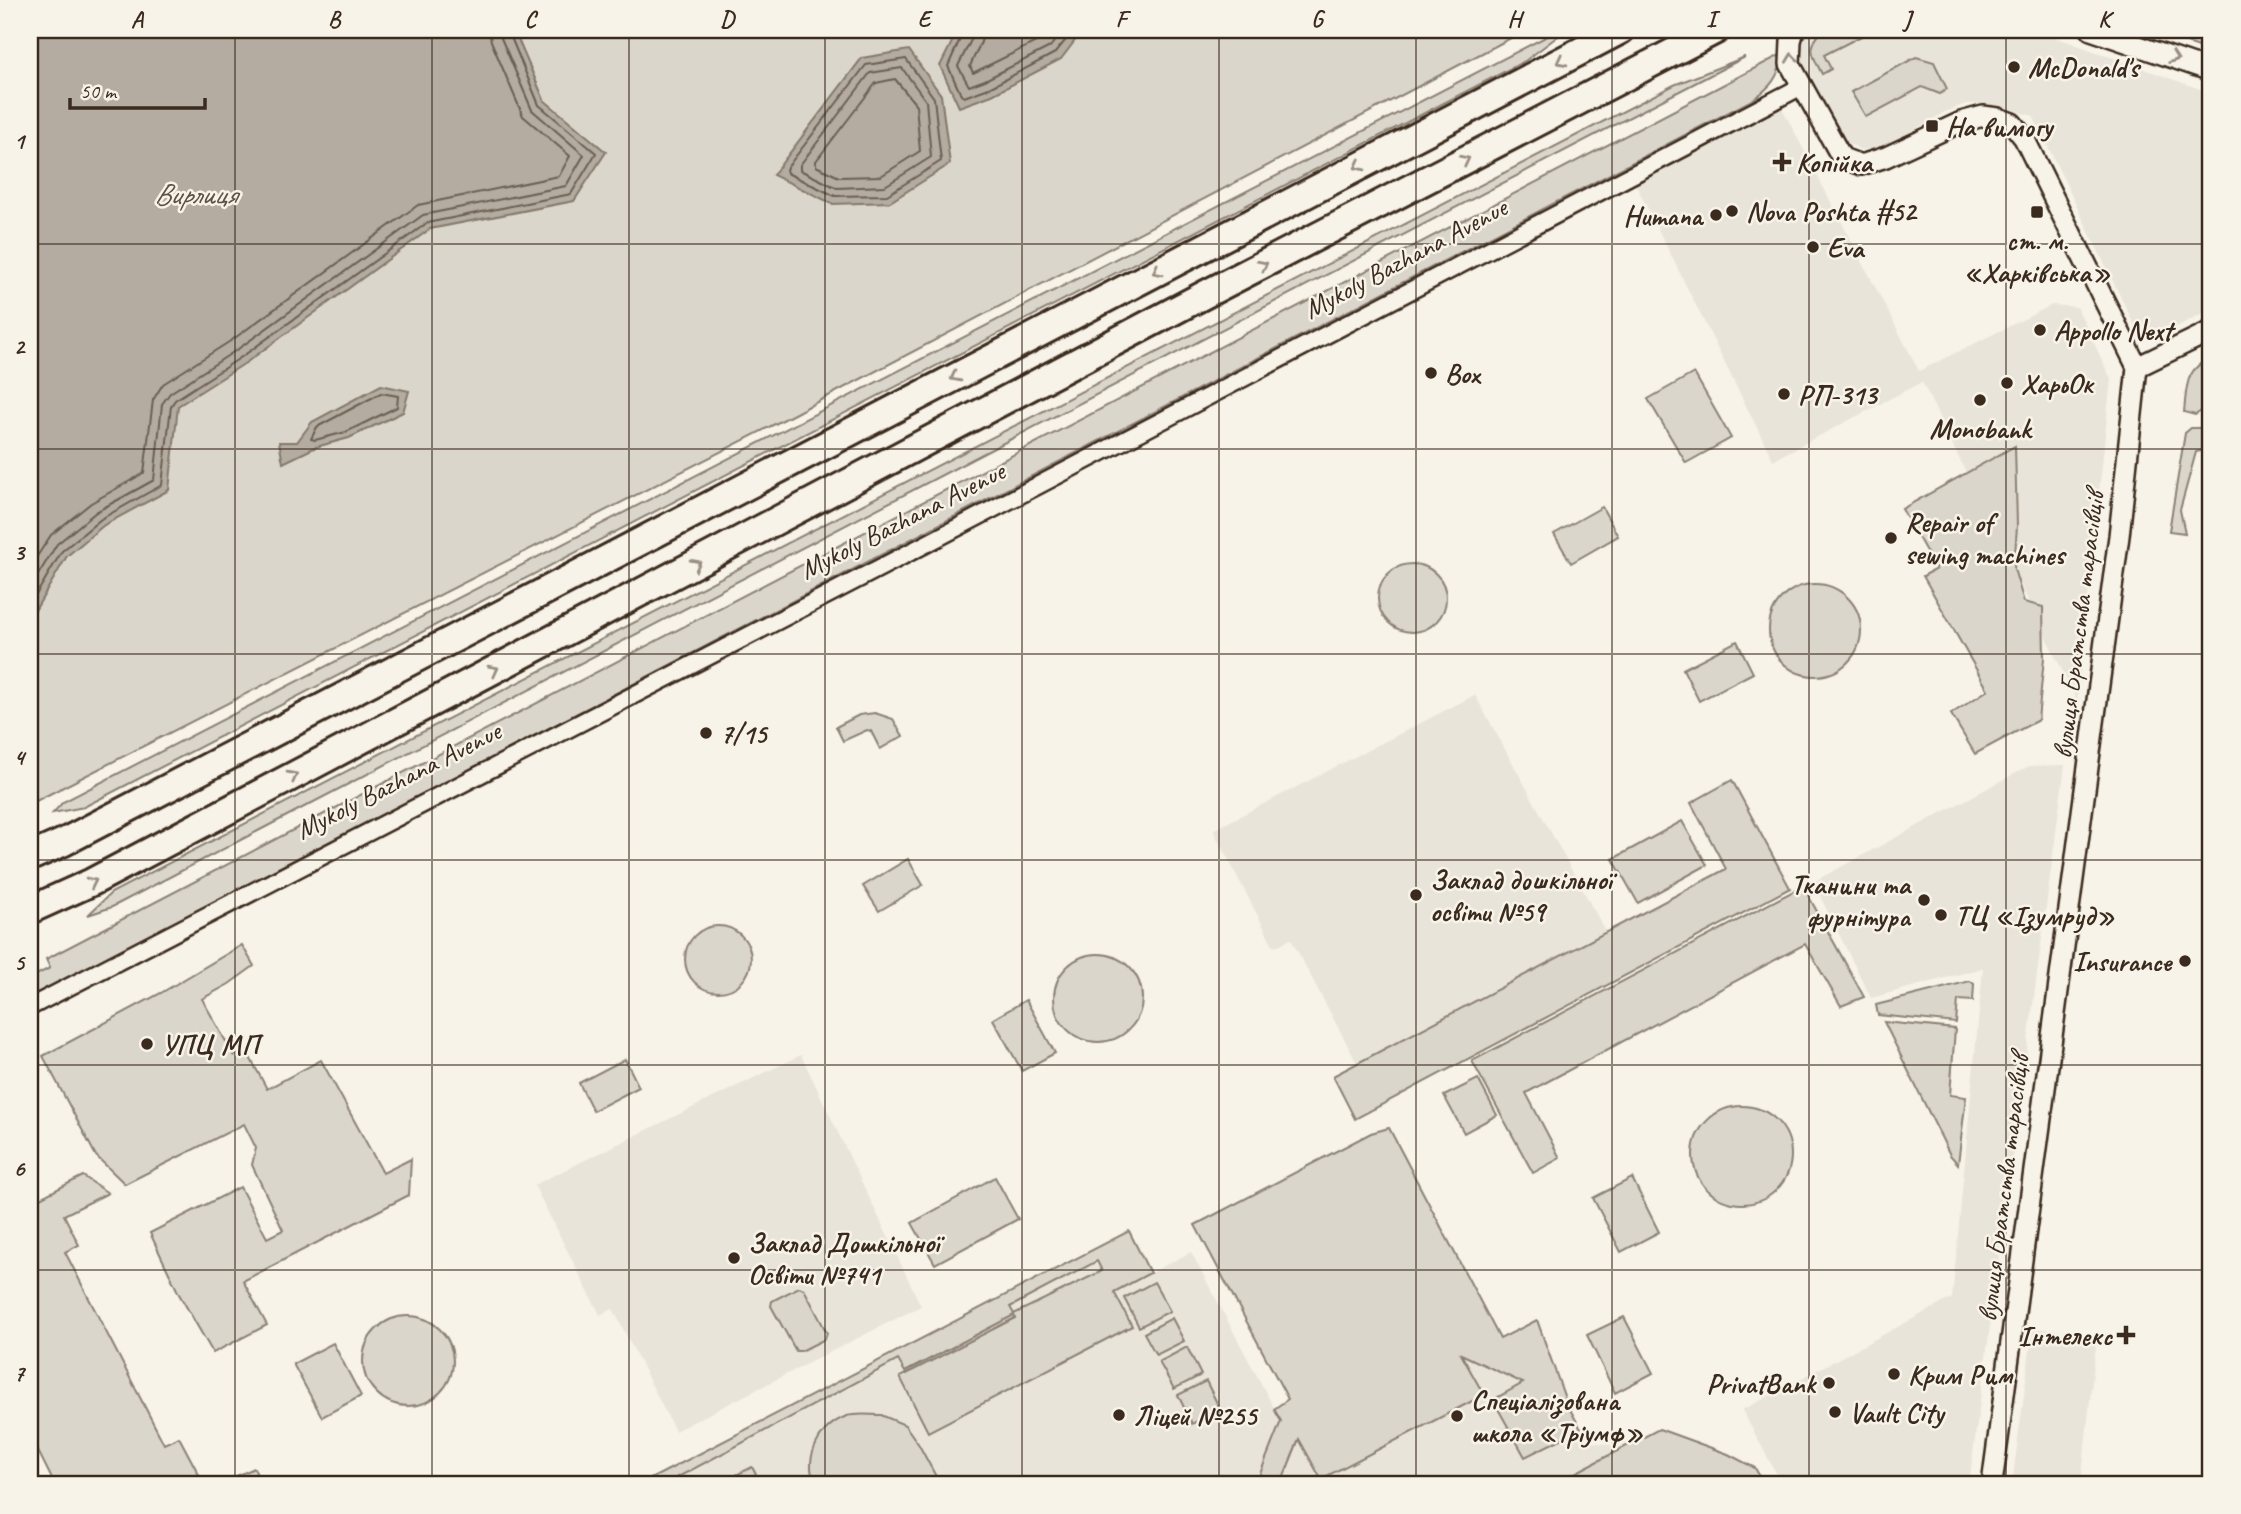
<svg xmlns="http://www.w3.org/2000/svg" width="2241" height="1514" viewBox="0 0 2241 1514" font-family="Caveat,sans-serif">
<style>
.built{fill:#e9e4d9}
.green{fill:#dbd6cb;stroke:#8b8074;stroke-width:2;fill-rule:evenodd}
.water{fill:#b4aca0;stroke:#84786c;stroke-width:2}
.lines{fill:none;stroke-linecap:round;stroke-linejoin:round}
.shore{stroke:#6b5e52;stroke-width:2}
.minor-casing{stroke:#3b2a1e;stroke-width:21}
.tertiary-casing{stroke:#3b2a1e;stroke-width:24}
.trunk-casing{stroke:#3b2a1e;stroke-width:32}
.minor{stroke:#f7f3e8;stroke-width:16}
.tertiary{stroke:#f7f3e8;stroke-width:19}
.trunk{stroke:#f7f3e8;stroke-width:26}
.oneway{stroke:#998e83}
.grid{fill:none;stroke:#3b2a1e;stroke-width:2;stroke-opacity:0.55}
.poi-dot{fill:#3b2a1e;stroke:#f7f3e8;stroke-width:2.5}
.labels{text-anchor:middle;dominant-baseline:central;stroke-width:5;stroke-linejoin:round;paint-order:stroke}
.poi-label{font-size:28px;font-weight:bold;fill:#3b2a1e;stroke:#f7f3e8;text-anchor:start}
.street-label{font-size:28px;fill:#3b2a1e;stroke:#f7f3e8}
.water-label{font-size:30px;font-style:italic;fill:#5f5145;stroke:#f7f3e8}
.neatline{fill:none;stroke:#3b2a1e;stroke-width:2.5}
.grid-label{font-size:23px;text-anchor:middle;font-weight:bold;fill:#3b2a1e}
</style>
<rect width="100%" height="100%" fill="#f7f3e8"/>
<filter id="ink" filterUnits="userSpaceOnUse"><feTurbulence type="fractalNoise" baseFrequency=".0143" numOctaves="2"/><feDisplacementMap in="SourceGraphic" scale="14" xChannelSelector="R" yChannelSelector="G"/><feConvolveMatrix kernelMatrix="1 2 1 2 8 2 1 2 1" color-interpolation-filters="sRGB"/></filter>
<g filter="url(#ink)">
<g class="built">
<polygon points="1806,30 2035,30 2211,93 2211,309 2161,335 2138,333 2033,116 1989,104 1966,104 1945,112 1885,147 1861,150 1834,136 1802,76 1800,45"/>
<polygon points="1781,106 1919,371 2052,305 2077,307 2111,379 2077,701 1922,382 1773,460 1635,183"/>
<polygon points="1475,695 1606,932 1357,1063 1291,939 1274,947 1213,830"/>
<polygon points="2065,765 1969,1484 1914,1482 1905,1484 1782,1484 1742,1410 1952,1298 1983,968 1871,998 1813,882 2029,766"/>
<polygon points="801,1055 921,1306 675,1431 613,1309 600,1315 534,1185"/>
<polygon points="1191,1252 1281,1421 1256,1484 664,1484 899,1360 905,1372 1014,1314 1010,1307 1097,1261 1114,1292"/>
<polygon points="2211,1264 2211,1376 2208,1371 2208,1266"/>
<polygon points="2033,1328 2097,1336 2081,1484 2012,1484"/>
<polygon points="1460,1353 1567,1404 1588,1441 1668,1455 1678,1472 1655,1484 1281,1484 1299,1438"/>
</g>
<g class="green">
<polygon points="30,30 544,100 530,67 509,38 514,30 1526,30 773,425 30,804"/>
<polygon points="1559,30 1566,30 1525,61 84,807 53,813 63,802"/>
<path d="M1823 30H1873L1824 55 1831 69 1822 74C1812 54 1806 48 1823 30Z"/>
<polygon points="2149,30 2173,30 2211,43 2211,51"/>
<path d="M1782 54C1780 77 1770 88 1752 100L30 999V978L50 968 46 959Z"/>
<polygon points="1745,57 112,907 88,915 111,893 1674,85"/>
<polygon points="1916,57 1934,62 1947,89 1940,94 1922,87 1866,117 1851,92"/>
<path d="M2211 357V405L2195 415 2184 412C2187 386 2184 371 2211 357Z"/>
<polygon points="1694,373 1731,438 1686,463 1648,399"/>
<polygon points="2191,428 2211,428 2211,449 2196,452 2180,510 2185,533 2169,531 2185,433"/>
<polygon points="2015,446 2017,526 2014,569 2024,602 2043,607 2044,658 2038,720 1975,754 1951,714 1988,690 1923,576 1936,569 1902,509"/>
<polygon points="1602,507 1618,536 1571,563 1554,534"/>
<circle cx="1412" cy="598" r="34"/>
<circle cx="1815" cy="630" r="46"/>
<polygon points="1737,641 1753,673 1699,701 1683,669"/>
<polygon points="875,713 893,719 903,736 880,749 871,731 867,730 843,741 836,727 859,715"/>
<polygon points="1732,780 1790,888 1355,1119 1333,1076 1726,869 1691,803"/>
<polygon points="1682,821 1707,865 1638,903 1613,859"/>
<polygon points="908,859 923,885 879,911 863,886"/>
<polygon points="1803,886 1864,997 1841,1006 1805,944 1526,1093 1560,1158 1533,1173 1472,1061"/>
<circle cx="718" cy="959" r="33"/>
<polygon points="242,945 254,966 229,984 202,999 234,1056 246,1050 267,1089 321,1060 383,1173 411,1159 409,1195 243,1281 267,1325 213,1353 179,1294 150,1233 240,1187 267,1238 283,1230 252,1165 256,1148 244,1124 125,1184 96,1156 43,1056 161,993"/>
<circle cx="1098" cy="998" r="44"/>
<polygon points="1970,981 1974,984 1973,1001 1958,1000 1956,1023 1878,1015 1876,1005"/>
<polygon points="1026,1000 1055,1053 1022,1071 993,1019"/>
<polygon points="1884,1022 1955,1029 1950,1095 1966,1097 1958,1164 1950,1155"/>
<polygon points="625,1059 639,1087 593,1111 579,1083"/>
<polygon points="1478,1079 1497,1115 1464,1133 1444,1096"/>
<circle cx="1742" cy="1155" r="49"/>
<polygon points="1389,1128 1500,1339 1537,1320 1567,1404 1581,1429 1525,1457 1493,1400 1523,1383 1461,1354 1484,1395 1321,1479 1299,1439 1281,1484 1256,1484 1281,1421 1274,1409 1288,1399 1195,1225 1371,1133"/>
<polygon points="83,1176 108,1193 64,1215 79,1245 65,1252 164,1444 179,1437 204,1484 43,1484 52,1479 30,1435 30,1203"/>
<polygon points="995,1177 1018,1219 935,1264 912,1223"/>
<polygon points="1632,1178 1659,1232 1621,1252 1593,1198"/>
<path d="M1129 1231 1150 1273 1114 1292 1132 1326 928 1432 900 1377 1015 1318 1014 1315 905 1372 898 1360 665 1484H641ZM1097 1261 1102 1271 1014 1314 1010 1307Z"/>
<polygon points="1154,1282 1170,1311 1139,1327 1124,1298"/>
<polygon points="799,1287 804,1289 827,1333 825,1339 801,1351 796,1351 771,1306 772,1301"/>
<circle cx="408" cy="1361" r="45"/>
<polygon points="1624,1317 1653,1373 1615,1393 1587,1335"/>
<polygon points="1172,1318 1184,1341 1156,1355 1144,1333"/>
<polygon points="333,1343 361,1396 322,1417 293,1364"/>
<polygon points="1187,1347 1201,1375 1174,1389 1159,1362"/>
<polygon points="1206,1381 1220,1409 1192,1424 1178,1395"/>
<path d="M881 1415 905 1425 919 1445 940 1484H815C803 1457 820 1426 847 1416 857 1413 871 1415 881 1415Z"/>
<polygon points="1659,1429 1728,1454 1755,1468 1764,1484 1554,1484"/>
<polygon points="752,1467 761,1484 725,1484 724,1481"/>
<polygon points="254,1468 261,1484 219,1484"/>
</g>
<g class="water">
<polygon points="30,30 514,30 544,100 606,152 574,201 430,229 247,362 178,406 169,490 104,525 67,556 30,619"/>
<polygon points="958,30 1083,30 1061,59 992,95 959,107 940,66"/>
<polygon points="909,50 941,95 950,164 890,202 833,204 773,175 862,58"/>
<polygon points="381,385 409,391 403,412 349,438 316,447 283,463 279,442 297,442 312,422"/>
</g>
<g class="lines">
<g class="shore">
<polyline points="964,30 948,66 961,95 964,97 989,88 1055,53 1074,30"/>
<polyline points="973,30 972,38 958,66 969,86 985,80 1050,47 1063,30"/>
<polyline points="984,30 981,42 970,66 973,73 1042,39 1050,30"/>
<polygon points="906,59 934,98 941,161 887,195 835,196 787,173 786,169 866,65"/>
<polygon points="902,68 926,101 931,157 885,186 837,188 800,170 800,165 870,73"/>
<polygon points="895,79 916,105 920,151 881,176 839,177 816,166 816,161 876,83"/>
<polygon points="381,393 398,396 397,407 346,432 315,440 311,439 317,427"/>
<polyline points="30,567 51,535 91,503 144,473 153,400 163,384 232,340 418,205 559,176 570,156 523,116 491,41 489,30"/>
<polyline points="30,588 57,544 96,512 154,480 162,404 170,393 238,349 423,215 566,186 584,155 532,110 501,38 500,30"/>
<polyline points="30,605 62,551 101,519 162,485 171,406 175,400 243,356 427,223 571,194 596,153 539,105 508,30"/>
</g>
<defs>
<polyline id="minor" points="30,1007 926,544 1802,86"/>
<g id="tertiary">
<polyline points="1794,30 1791,41 1790,64 1842,158 1861,165 1886,157 1961,122 1983,116 1998,118 2012,123 2024,138 2137,367 2119,536 1992,1484"/>
<polyline points="2091,30 2211,71"/>
<polyline points="2137,367 2211,331"/>
</g>
<g id="trunk">
<polyline points="30,857 64,842 1621,30"/>
<polyline points="30,910 92,882 1202,296 1716,30"/>
</g>
</defs>
<use href="#minor" class="minor-casing"/>
<use href="#tertiary" class="tertiary-casing"/>
<use href="#trunk" class="trunk-casing"/>
<use href="#minor" class="minor"/>
<use href="#tertiary" class="tertiary"/>
<use href="#trunk" class="trunk"/>
</g>
<defs><path id="oneway-chevron" d="M-2-3.5L2.5 0L-2 3.5" fill="none" stroke-width="1.6" stroke-linecap="round" stroke-linejoin="round" transform="scale(1.75)"/></defs>
<g class="oneway">
<use href="#oneway-chevron" transform="translate(1792 58) rotate(-97)"/>
<use href="#oneway-chevron" transform="translate(2174 58) rotate(19)"/>
<use href="#oneway-chevron" transform="translate(1561 61) rotate(153)"/>
<use href="#oneway-chevron" transform="translate(1465 160) rotate(-27)"/>
<use href="#oneway-chevron" transform="translate(1359 166) rotate(153)"/>
<use href="#oneway-chevron" transform="translate(1263 265) rotate(-27)"/>
<use href="#oneway-chevron" transform="translate(1157 271) rotate(152)"/>
<use href="#oneway-chevron" transform="translate(955 377) rotate(152)"/>
<use href="#oneway-chevron" transform="translate(696 564) rotate(-28)"/>
<use href="#oneway-chevron" transform="translate(494 670) rotate(-28)"/>
<use href="#oneway-chevron" transform="translate(293 776) rotate(-28)"/>
<use href="#oneway-chevron" transform="translate(92 882) rotate(-26)"/>
</g>
</g>
<path class="grid" d="M235 30V1484M432 30V1484M629 30V1484M825 30V1484M1022 30V1484M1219 30V1484M1416 30V1484M1612 30V1484M1809 30V1484M2006 30V1484M30 244H2211M30 449H2211M30 654H2211M30 860H2211M30 1065H2211M30 1270H2211"/>
<g class="poi-dot">
<circle cx="2014" cy="67" r="7"/>
<rect x="1925" y="119" width="14" height="14" rx="3.5"/>
<path d="M1778.5 151.5h7v7h7v7h-7v7h-7v-7h-7v-7h7z"/>
<circle cx="1732" cy="211" r="7"/>
<rect x="2030" y="205" width="14" height="14" rx="3.5"/>
<circle cx="1716" cy="215" r="7"/>
<circle cx="1813" cy="247" r="7"/>
<circle cx="2040" cy="330" r="7"/>
<circle cx="1431" cy="373" r="7"/>
<circle cx="2007" cy="383" r="7"/>
<circle cx="1784" cy="394" r="7"/>
<circle cx="1980" cy="400" r="7"/>
<circle cx="1891" cy="538" r="7"/>
<circle cx="706" cy="733" r="7"/>
<circle cx="1416" cy="895" r="7"/>
<circle cx="1924" cy="900" r="7"/>
<circle cx="1941" cy="915" r="7"/>
<circle cx="2185" cy="961" r="7"/>
<circle cx="147" cy="1044" r="7"/>
<circle cx="734" cy="1258" r="7"/>
<path d="M2122.5 1324.5h7v7h7v7h-7v7h-7v-7h-7v-7h7z"/>
<circle cx="1894" cy="1374" r="7"/>
<circle cx="1829" cy="1383" r="7"/>
<circle cx="1835" cy="1412" r="7"/>
<circle cx="1119" cy="1415" r="7"/>
<circle cx="1457" cy="1416" r="7"/>
</g>
<g class="labels">
<g class="poi-label">
<text x="2028" y="67">McDonald's</text>
<text x="1946" y="126">На вимогу</text>
<text x="1796" y="162">Копійка</text>
<text x="1746" y="211">Nova Poshta #52</text>
<text x="1702" y="215" text-anchor="end">Humana</text>
<text x="2037" y="240" text-anchor="middle">ст. м.<tspan x="2037" dy="32">«Харківська»</tspan></text>
<text x="1827" y="247">Eva</text>
<text x="2054" y="330">Appollo Next</text>
<text x="1445" y="373">Box</text>
<text x="2021" y="383">ХарьОк</text>
<text x="1798" y="394">РП-313</text>
<text x="1980" y="428" text-anchor="middle">Monobank</text>
<text x="1905" y="522">Repair of<tspan x="1905" dy="32">sewing machines</tspan></text>
<text x="720" y="733">7/15</text>
<text x="1430" y="879">Заклад дошкільної<tspan x="1430" dy="32">освіти №59</tspan></text>
<text x="1910" y="884" text-anchor="end">Тканини та<tspan x="1910" dy="32">фурнітура</tspan></text>
<text x="1955" y="915">ТЦ «Ізумруд»</text>
<text x="2171" y="961" text-anchor="end">Insurance</text>
<text x="161" y="1044">УПЦ МП</text>
<text x="748" y="1242">Заклад Дошкільної<tspan x="748" dy="32">Освіти №741</tspan></text>
<text x="2112" y="1335" text-anchor="end">Інтелекс</text>
<text x="1908" y="1374">Крим Рим</text>
<text x="1815" y="1383" text-anchor="end">PrivatBank</text>
<text x="1471" y="1400">Спеціалізована<tspan x="1471" dy="32">школа «Тріумф»</tspan></text>
<text x="1849" y="1412">Vault City</text>
<text x="1133" y="1415">Ліцей №255</text>
</g>
<g class="street-label">
<text transform="translate(1405 258) rotate(-28)">Mykoly Bazhana Avenue</text>
<text transform="translate(902 520) rotate(-27)">Mykoly Bazhana Avenue</text>
<text transform="translate(2078 625) rotate(-83)">вулиця Братства тарасівців</text>
<text transform="translate(398 780) rotate(-27)">Mykoly Bazhana Avenue</text>
<text transform="translate(2003 1188) rotate(-83)">вулиця Братства тарасівців</text>
</g>
<g class="water-label">
<text x="195" y="194">Вирлиця</text>
</g>
</g>
<rect width="2241" height="1514" fill="none" stroke="#f7f3e8" stroke-width="77"/>
<path d="M70 98v10h135v-10" fill="none" stroke="#3b2a1e" stroke-width="3.5"/>
<text x="80" y="98" font-size="21" fill="#3b2a1e" stroke="#f7f3e8" stroke-width="5" paint-order="stroke">50 m</text>
<rect x="38" y="38" width="2164" height="1438" class="neatline"/>
<g class="grid-label">
<text x="137" y="27">A</text>
<text x="334" y="27">B</text>
<text x="530" y="27">C</text>
<text x="727" y="27">D</text>
<text x="924" y="27">E</text>
<text x="1121" y="27">F</text>
<text x="1317" y="27">G</text>
<text x="1514" y="27">H</text>
<text x="1711" y="27">I</text>
<text x="1907" y="27">J</text>
<text x="2104" y="27">K</text>
<text x="19" y="149">1</text>
<text x="19" y="354">2</text>
<text x="19" y="560">3</text>
<text x="19" y="765">4</text>
<text x="19" y="970">5</text>
<text x="19" y="1176">6</text>
<text x="19" y="1381">7</text>
</g>
</svg>
